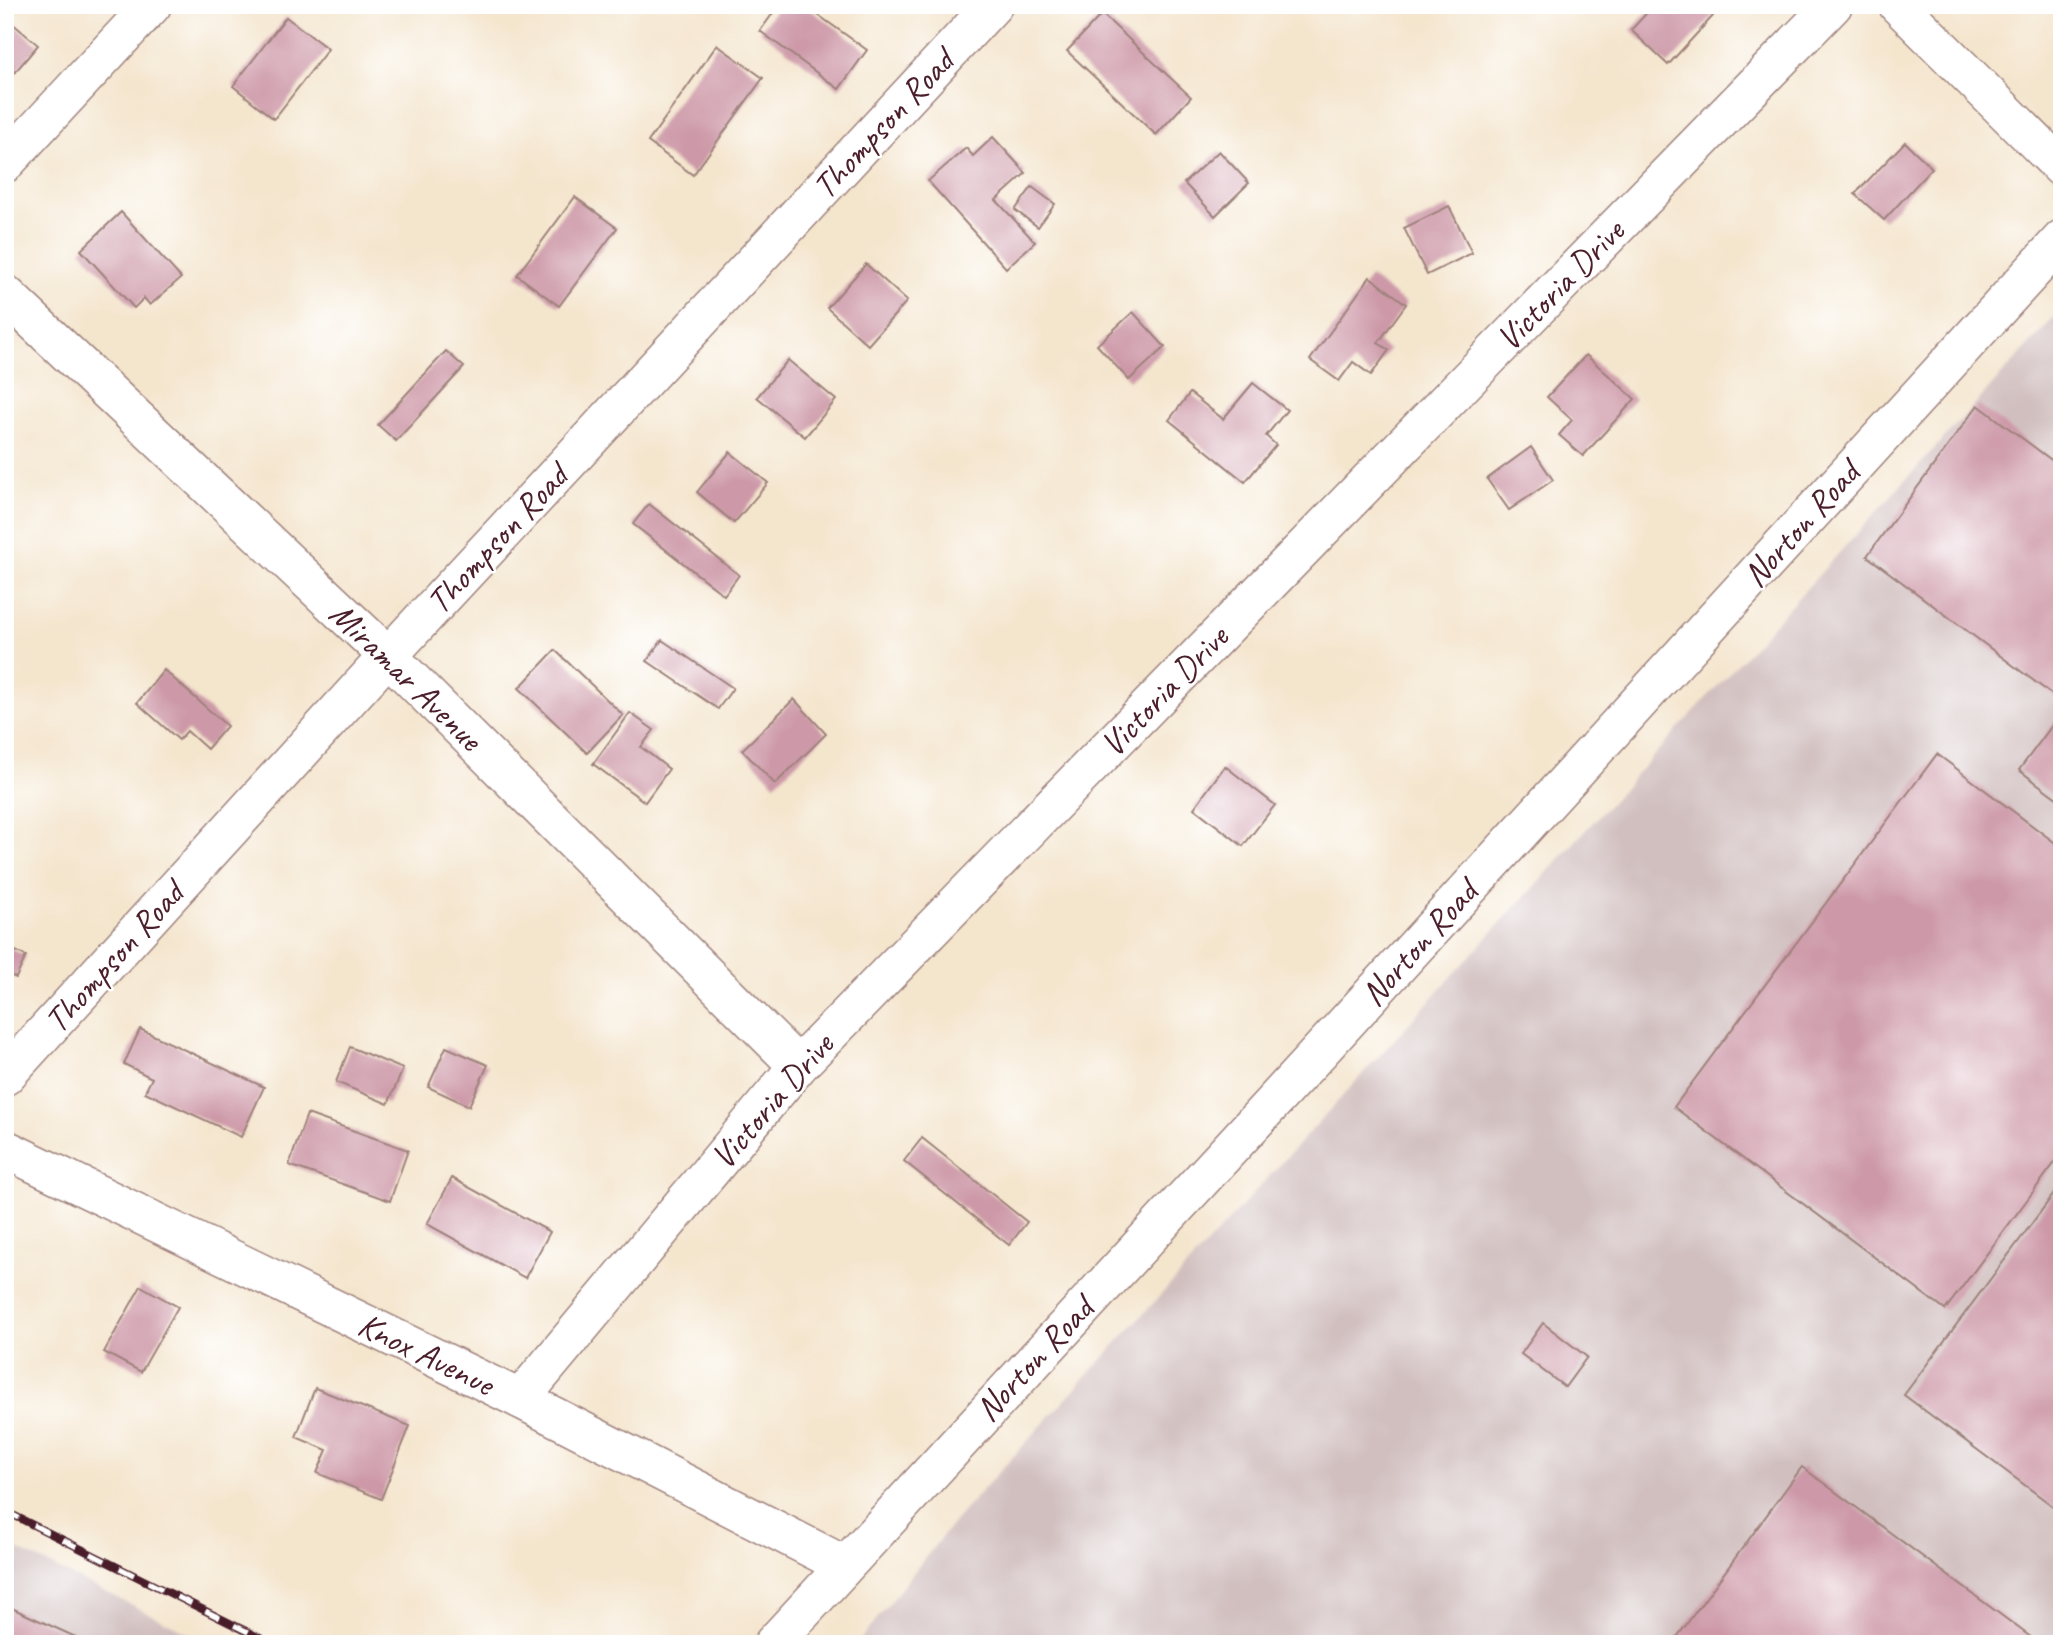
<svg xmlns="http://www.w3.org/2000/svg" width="2067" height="1649" viewBox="0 0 2067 1649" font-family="Caveat,sans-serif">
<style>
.industrial{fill:#d1bfbf}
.building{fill:#cd99a8}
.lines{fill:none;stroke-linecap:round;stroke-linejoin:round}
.street-casing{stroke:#9f827c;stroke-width:41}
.secondary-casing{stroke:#9f827c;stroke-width:41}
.street{stroke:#fff;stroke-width:38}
.secondary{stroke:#fff;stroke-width:38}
.rail-casing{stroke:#4a1f2b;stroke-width:8}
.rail{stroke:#fff;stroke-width:5;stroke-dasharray:16;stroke-linecap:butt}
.labels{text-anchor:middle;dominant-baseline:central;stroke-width:5;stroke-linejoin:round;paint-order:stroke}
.street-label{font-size:35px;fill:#4a1f2b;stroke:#fff}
</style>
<rect width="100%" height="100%" fill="#fff"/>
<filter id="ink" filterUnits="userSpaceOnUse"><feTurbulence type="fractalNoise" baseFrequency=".0143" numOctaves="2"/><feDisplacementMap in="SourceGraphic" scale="14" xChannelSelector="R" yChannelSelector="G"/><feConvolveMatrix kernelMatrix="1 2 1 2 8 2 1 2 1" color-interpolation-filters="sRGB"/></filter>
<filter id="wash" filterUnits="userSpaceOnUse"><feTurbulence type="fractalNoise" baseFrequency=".00686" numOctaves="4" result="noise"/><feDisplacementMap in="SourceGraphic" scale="28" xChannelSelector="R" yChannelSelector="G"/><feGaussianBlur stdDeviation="1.57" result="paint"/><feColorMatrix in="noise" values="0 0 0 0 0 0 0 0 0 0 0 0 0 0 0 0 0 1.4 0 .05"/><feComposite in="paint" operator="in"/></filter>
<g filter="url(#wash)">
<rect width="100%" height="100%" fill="#f4e5cd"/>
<g class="industrial">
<polygon points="2062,309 2062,1644 857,1644 956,1519"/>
<polygon points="5,1543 211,1644 5,1644"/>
</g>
<g id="blocks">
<g class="building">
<polygon points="779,5 804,5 867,50 839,89 760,31"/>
<polygon points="1654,5 1702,5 1713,16 1668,65 1631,30"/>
<polygon points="1102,14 1191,97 1156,135 1067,51"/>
<polygon points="5,17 38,45 5,84"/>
<polygon points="286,17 328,49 274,119 233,86"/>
<polygon points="717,45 763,78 693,175 648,142"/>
<polygon points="993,137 1026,173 996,200 1035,242 1006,268 928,181 966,148 973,156"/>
<polygon points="1905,142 1932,168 1884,220 1855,194"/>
<polygon points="1219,151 1249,183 1215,216 1184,183"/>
<polygon points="1032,187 1055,204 1038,227 1015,210"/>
<polygon points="575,197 617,228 559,306 517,275"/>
<polygon points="1449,206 1472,253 1427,275 1404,228"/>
<polygon points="121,212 181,278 150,305 144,298 134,308 81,250"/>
<polygon points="866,264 907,301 868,345 827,308"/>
<polygon points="1370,277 1406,304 1378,343 1389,350 1371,375 1353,362 1339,381 1310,360"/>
<polygon points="1133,312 1165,347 1129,380 1097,345"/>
<polygon points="446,351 464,367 396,441 378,425"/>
<polygon points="1586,355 1635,399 1583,456 1559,435 1572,420 1547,397"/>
<polygon points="788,360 836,400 805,437 757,397"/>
<polygon points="1253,383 1287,410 1266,436 1276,445 1245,482 1169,420 1190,393 1223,419"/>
<polygon points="1978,405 2062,468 2062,702 1867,556"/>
<polygon points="1531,447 1553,480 1509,510 1487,479"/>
<polygon points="730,452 768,483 734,523 697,492"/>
<polygon points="649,504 739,575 724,595 633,524"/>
<polygon points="662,640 733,688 718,709 647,661"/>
<polygon points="555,650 623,715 587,753 519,688"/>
<polygon points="164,670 227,726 207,749 187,731 179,740 137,703"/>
<polygon points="794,699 826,734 775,784 742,750"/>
<polygon points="2062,712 2062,802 2019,770"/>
<polygon points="630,713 654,730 641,747 669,769 645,802 593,764"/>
<polygon points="1937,754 2062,848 2062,1153 1945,1310 1674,1107"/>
<polygon points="1225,766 1275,805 1243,846 1194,808"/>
<polygon points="5,946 26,956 16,978 5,973"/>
<polygon points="140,1029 264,1087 241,1137 145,1092 152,1078 124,1064"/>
<polygon points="350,1047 403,1069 388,1104 336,1082"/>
<polygon points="446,1047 488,1065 469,1106 428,1087"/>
<polygon points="307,1114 408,1150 390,1201 289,1165"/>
<polygon points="922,1138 1027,1222 1009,1245 904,1161"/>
<polygon points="452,1178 550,1232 525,1278 427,1224"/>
<polygon points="2062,1183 2062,1513 1904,1395"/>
<polygon points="141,1286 178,1307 141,1372 104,1352"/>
<polygon points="1543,1323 1587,1357 1565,1387 1521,1354"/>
<polygon points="315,1388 410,1426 381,1499 317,1473 327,1450 296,1437"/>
<polygon points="1802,1467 2040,1644 1672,1644"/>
<polygon points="5,1605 91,1644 5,1644"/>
</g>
</g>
</g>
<g filter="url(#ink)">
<use href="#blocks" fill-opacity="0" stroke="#9f827c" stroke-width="2"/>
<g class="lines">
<defs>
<g id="street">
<polyline points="5,163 152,5"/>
<polyline points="5,294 388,656 798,1066"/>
<polyline points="5,1076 388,656 993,5"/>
<polyline points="5,1149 520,1399 844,1565"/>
<polyline points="520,1399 798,1066 1833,5"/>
<polyline points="773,1644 1321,1050 2062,239"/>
</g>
<polyline id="secondary" points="1898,5 2062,168"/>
</defs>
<use href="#street" class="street-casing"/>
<use href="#secondary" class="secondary-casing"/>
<use href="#street" class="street"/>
<use href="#secondary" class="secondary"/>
<defs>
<polyline id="rail" points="5,1511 272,1644"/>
</defs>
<use href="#rail" class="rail-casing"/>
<use href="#rail" class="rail"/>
</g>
</g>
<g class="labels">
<g class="street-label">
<text transform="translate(883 124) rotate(-47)">Thompson Road</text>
<text transform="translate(1560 285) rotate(-46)">Victoria Drive</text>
<text transform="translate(1801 524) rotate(-48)">Norton Road</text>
<text transform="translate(497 539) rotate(-47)">Thompson Road</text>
<text transform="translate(406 676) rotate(44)">Miramar Avenue</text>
<text transform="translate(1164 691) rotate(-46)">Victoria Drive</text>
<text transform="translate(1419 943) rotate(-48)">Norton Road</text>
<text transform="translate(114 957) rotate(-48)">Thompson Road</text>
<text transform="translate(772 1101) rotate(-49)">Victoria Drive</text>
<text transform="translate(426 1354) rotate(26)">Knox Avenue</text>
<text transform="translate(1034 1359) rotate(-47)">Norton Road</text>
</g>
</g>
<rect width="2067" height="1649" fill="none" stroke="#fff" stroke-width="28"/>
</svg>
